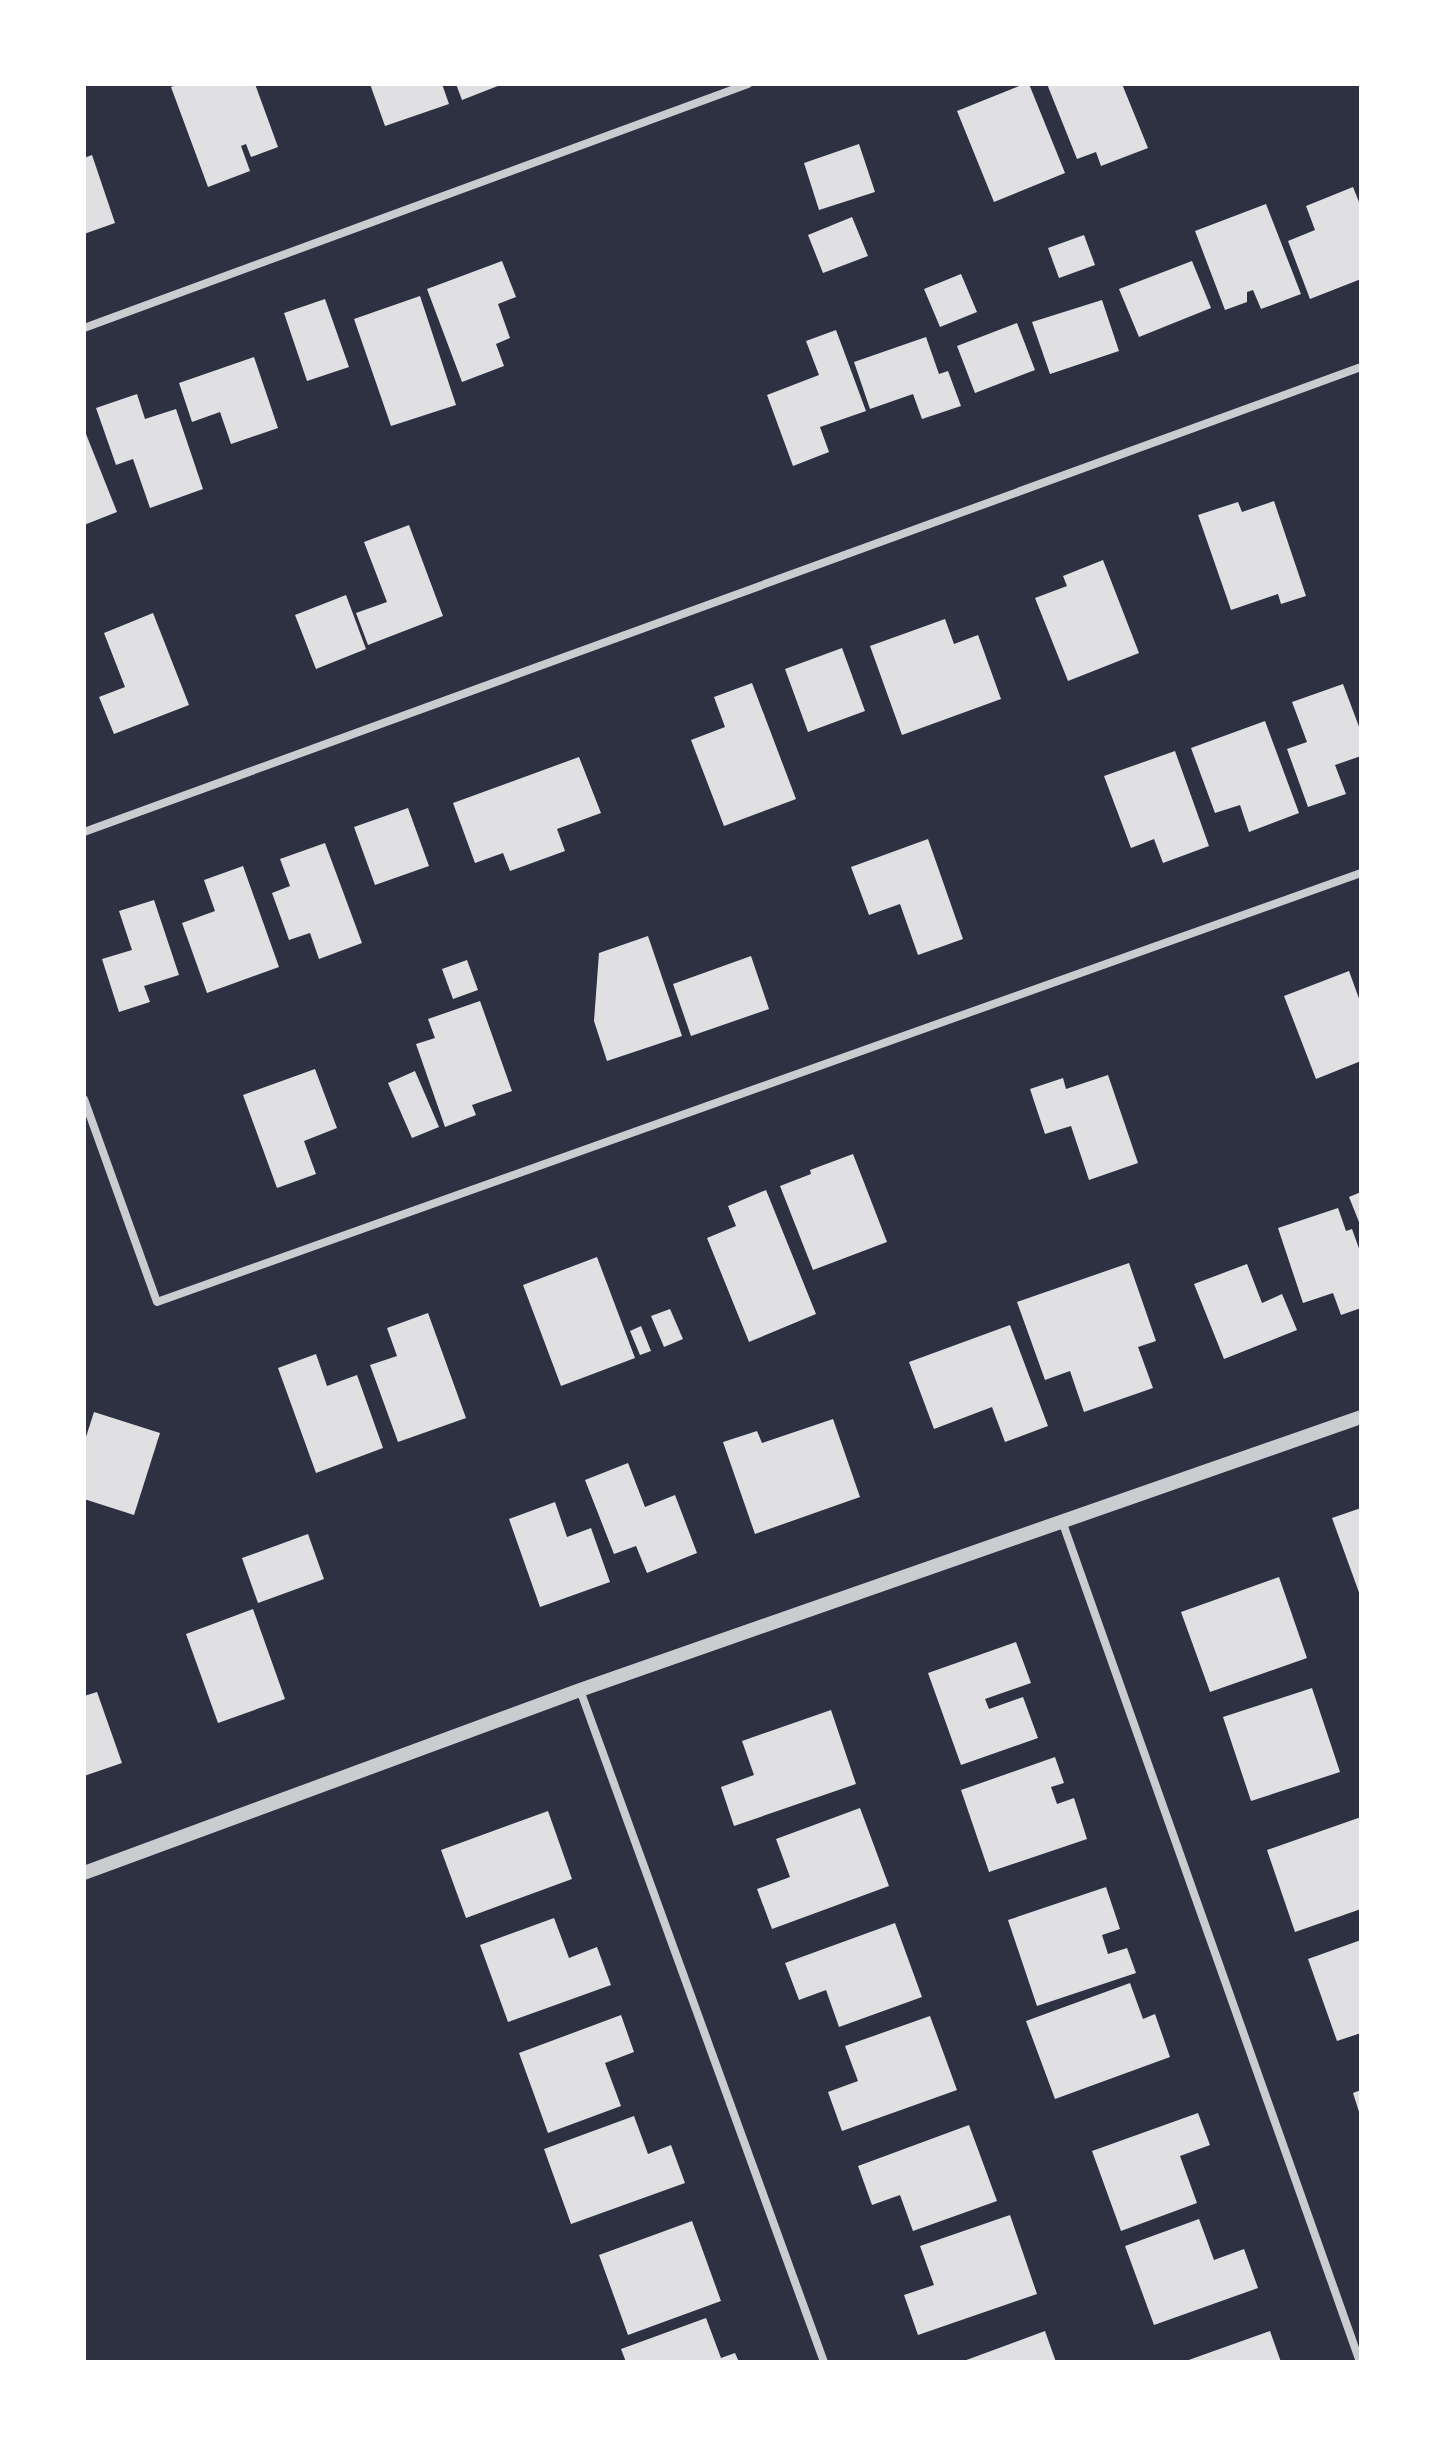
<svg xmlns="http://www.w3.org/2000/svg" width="1445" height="2446" viewBox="0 0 1445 2446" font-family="'DejaVu Sans',sans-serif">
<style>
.building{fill:#e0e0e3}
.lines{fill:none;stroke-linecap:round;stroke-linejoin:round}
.minor{stroke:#caccd0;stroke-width:8}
.tertiary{stroke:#caccd0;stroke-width:14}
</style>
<rect width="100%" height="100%" fill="#2d3142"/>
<g class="building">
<polygon points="180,84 255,84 278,147 251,157 246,144 241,146 250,171 208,187 171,87"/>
<polygon points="370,84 442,84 449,104 385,126"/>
<polygon points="456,84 503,84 462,100"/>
<polygon points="1024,84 1029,84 1065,173 994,202 957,111"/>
<polygon points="1047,84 1096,84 1097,86 1122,84 1148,148 1101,166 1096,152 1077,159"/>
<polygon points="859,144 875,192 819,210 804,163"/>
<polygon points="92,155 115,223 84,234 84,158"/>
<polygon points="1353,187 1361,207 1361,279 1310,299 1288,241 1315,230 1306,206"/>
<polygon points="1266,204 1301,294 1261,309 1253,290 1247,292 1247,302 1225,310 1195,231"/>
<polygon points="852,217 868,256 823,273 808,235"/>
<polygon points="1084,235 1095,265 1059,278 1048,248"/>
<polygon points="502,261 516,297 498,304 510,338 496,344 504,366 462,382 427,289"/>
<polygon points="1192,261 1211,308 1139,337 1119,289"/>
<polygon points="961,274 977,312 940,327 924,289"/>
<polygon points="420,296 456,405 391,426 354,319"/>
<polygon points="325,299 349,367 307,381 284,313"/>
<polygon points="1102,300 1119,351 1050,374 1032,322"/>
<polygon points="1017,323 1035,370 975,393 957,346"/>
<polygon points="836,330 866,411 820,427 829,452 793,466 767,395 819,375 806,341"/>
<polygon points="926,337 939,374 948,371 961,406 922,419 913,394 870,409 854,362"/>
<polygon points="254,357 278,428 231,444 220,412 192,422 179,383"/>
<polygon points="137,394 145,419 176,409 203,489 150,508 133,459 116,465 96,408"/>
<polygon points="84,429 117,512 84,525"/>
<polygon points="1274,501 1306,596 1281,604 1278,594 1231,610 1198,515 1238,502 1242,512"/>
<polygon points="409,525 443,616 368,645 356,613 387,602 364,542"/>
<polygon points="1103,560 1139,653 1068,681 1035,598 1067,586 1063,576"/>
<polygon points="346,595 366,649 316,669 295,615"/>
<polygon points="153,613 189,705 114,734 99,697 125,687 104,633"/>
<polygon points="945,619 954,644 978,635 1001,699 902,735 870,646"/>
<polygon points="842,648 865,711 808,732 785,669"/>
<polygon points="752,683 796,799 724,826 691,740 725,727 714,697"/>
<polygon points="1343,684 1361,732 1361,756 1335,765 1346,794 1308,807 1287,749 1307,742 1292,702"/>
<polygon points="1265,721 1299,813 1249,832 1240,805 1215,813 1191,748"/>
<polygon points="1175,751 1209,846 1163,863 1154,839 1131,848 1104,776"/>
<polygon points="579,757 601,813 557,829 565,851 510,871 503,853 475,863 453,803"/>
<polygon points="408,808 429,866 375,885 354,827"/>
<polygon points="928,839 963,939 918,955 900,904 869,915 851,867"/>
<polygon points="325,843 362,943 319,959 310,933 289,940 272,893 290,886 280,859"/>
<polygon points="243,866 279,967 207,993 182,923 215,911 204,880"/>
<polygon points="154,900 179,975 144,986 150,1002 119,1012 102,959 132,950 119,911"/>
<polygon points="648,936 682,1036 607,1061 594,1021 599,953"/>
<polygon points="751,956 769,1009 691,1036 673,984"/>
<polygon points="467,960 478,990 453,999 442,969"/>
<polygon points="1349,971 1361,1004 1361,1061 1316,1079 1284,996"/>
<polygon points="480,1001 512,1091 472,1105 476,1115 445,1127 416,1044 435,1038 428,1019"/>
<polygon points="315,1069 337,1128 304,1141 316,1174 277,1188 243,1095"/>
<polygon points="415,1071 439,1127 412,1138 388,1083"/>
<polygon points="1108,1075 1138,1163 1089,1180 1071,1126 1045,1134 1030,1089 1063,1078 1066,1089"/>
<polygon points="853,1154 887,1242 813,1270 780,1186 811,1174 810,1170"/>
<polygon points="766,1190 816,1314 749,1342 707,1238 736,1226 728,1206"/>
<polygon points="1361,1192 1361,1227 1349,1197"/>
<polygon points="1338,1208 1346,1231 1352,1229 1361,1254 1361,1308 1341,1315 1333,1293 1303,1303 1278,1228"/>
<polygon points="597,1257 635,1358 561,1386 523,1285"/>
<polygon points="1129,1263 1156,1341 1138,1347 1153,1388 1084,1412 1070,1371 1045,1380 1017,1302"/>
<polygon points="1247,1264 1262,1303 1282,1294 1297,1330 1224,1359 1194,1284"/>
<polygon points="670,1309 683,1339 664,1347 651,1316"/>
<polygon points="428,1313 466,1418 398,1442 370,1365 397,1356 387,1328"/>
<polygon points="1010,1325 1048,1426 1005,1442 992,1407 934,1429 909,1362"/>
<polygon points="641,1326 651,1351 640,1355 630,1331"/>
<polygon points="316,1354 327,1386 357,1375 383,1448 316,1473 278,1368"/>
<polygon points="94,1412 160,1433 134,1515 84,1499 84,1443"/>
<polygon points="833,1419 860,1497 755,1534 723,1442 757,1431 762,1443"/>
<polygon points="628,1463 645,1507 675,1495 697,1553 647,1573 636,1546 614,1554 585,1480"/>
<polygon points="555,1502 567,1537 591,1528 610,1582 540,1607 509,1519"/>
<polygon points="1361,1508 1361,1598 1332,1518"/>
<polygon points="308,1534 324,1579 258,1603 242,1558"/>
<polygon points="1279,1577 1307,1658 1210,1692 1181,1612"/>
<polygon points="253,1609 285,1699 218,1723 186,1634"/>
<polygon points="1016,1642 1031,1683 985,1699 989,1709 1023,1697 1038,1738 961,1765 928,1673"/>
<polygon points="1312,1688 1340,1772 1251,1801 1223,1717"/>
<polygon points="97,1692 122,1763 84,1776 84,1696"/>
<polygon points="831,1710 856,1784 734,1826 721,1787 754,1775 742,1741"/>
<polygon points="1055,1757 1064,1783 1051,1787 1057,1804 1074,1798 1087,1839 989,1872 961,1790"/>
<polygon points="860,1808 889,1886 772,1929 757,1889 790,1877 776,1839"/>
<polygon points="548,1811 572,1879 466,1918 441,1850"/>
<polygon points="1361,1817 1361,1909 1295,1932 1267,1850"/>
<polygon points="1106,1887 1120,1929 1102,1935 1108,1954 1127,1948 1136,1973 1037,2006 1008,1920"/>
<polygon points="554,1918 569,1958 597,1947 611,1985 508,2022 480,1945"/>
<polygon points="895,1923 922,1997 839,2027 826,1990 799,2000 785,1963"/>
<polygon points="1361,1940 1361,2033 1337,2041 1308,1959"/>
<polygon points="1130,1983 1143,2019 1155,2014 1170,2057 1055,2099 1026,2021"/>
<polygon points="621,2015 634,2052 605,2063 621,2106 548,2133 519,2053"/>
<polygon points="930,2016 957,2090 842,2131 828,2092 858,2081 845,2046"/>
<polygon points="1361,2090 1361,2115 1360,2115 1353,2093"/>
<polygon points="1198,2113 1210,2145 1180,2156 1197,2203 1121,2231 1092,2151"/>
<polygon points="634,2116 648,2154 671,2145 685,2183 571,2224 544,2149"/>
<polygon points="969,2125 997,2201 913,2231 900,2195 872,2205 858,2166"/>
<polygon points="1010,2215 1037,2294 918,2335 904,2295 934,2285 920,2246"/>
<polygon points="1199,2219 1214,2260 1244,2249 1258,2288 1154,2325 1125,2246"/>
<polygon points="692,2221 721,2301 628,2335 599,2255"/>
<polygon points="706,2318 721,2358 735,2353 739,2362 626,2362 621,2349"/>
<polygon points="1045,2331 1056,2362 961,2362"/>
<polygon points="1270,2331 1281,2362 1183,2362"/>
</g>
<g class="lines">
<g class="minor">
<polyline points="84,328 748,84"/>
<polyline points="84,832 1361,367"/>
<polyline points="84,1099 157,1302 1361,873"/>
<polyline points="1062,1521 1360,2362"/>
<polyline points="580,1690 824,2362"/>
</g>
<polyline class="tertiary" points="84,1873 580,1690 1361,1417"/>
</g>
<rect width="1445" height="2446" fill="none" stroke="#ffffff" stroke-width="172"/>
</svg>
